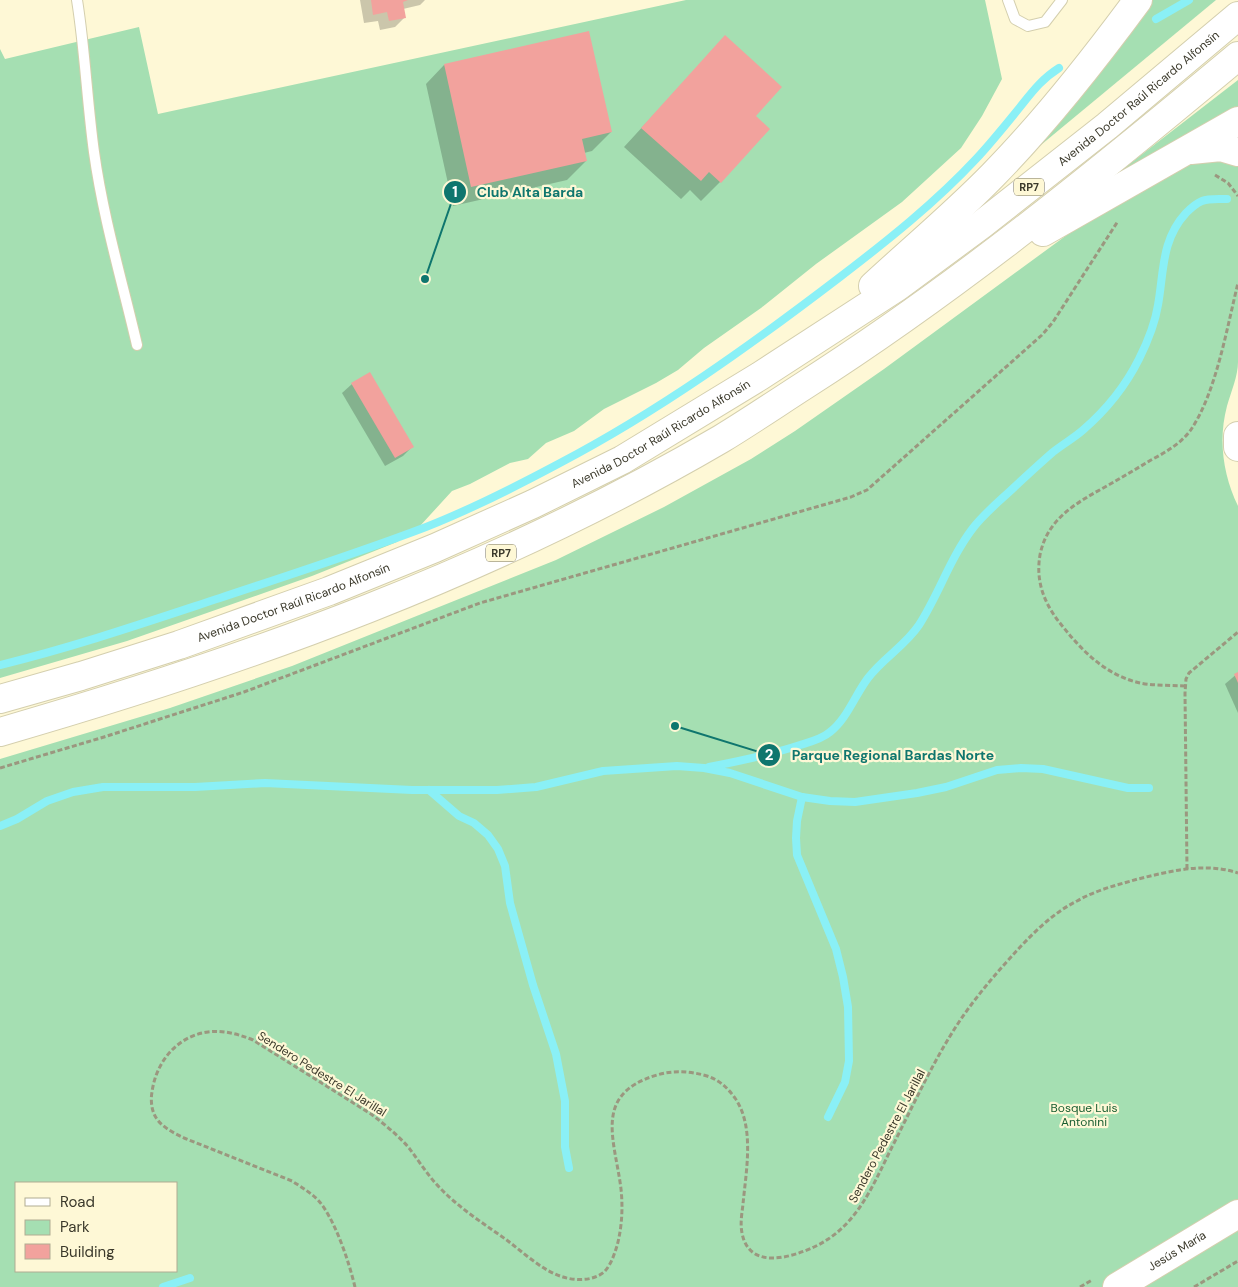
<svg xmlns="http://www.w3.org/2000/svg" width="1238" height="1287" viewBox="0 0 1238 1287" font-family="'DM Sans',sans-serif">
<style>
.green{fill:#a5dfb2;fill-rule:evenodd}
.shadow{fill:#0003}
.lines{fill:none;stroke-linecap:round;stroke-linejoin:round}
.stream{stroke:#8af0f6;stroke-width:8}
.building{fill:#f2a29d}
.lane-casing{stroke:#d4cfae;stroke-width:12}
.secondary-casing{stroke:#d4cfae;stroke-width:30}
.highway-casing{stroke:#d4cfae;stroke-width:30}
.path{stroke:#9b977f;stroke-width:3;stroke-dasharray:5 2.5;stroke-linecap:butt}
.lane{stroke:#fff;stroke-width:10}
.secondary{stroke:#fff;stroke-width:28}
.highway{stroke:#fff;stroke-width:28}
.labels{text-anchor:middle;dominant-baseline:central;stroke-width:4.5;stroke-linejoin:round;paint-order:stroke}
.shield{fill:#fef8d6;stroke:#76725e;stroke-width:1}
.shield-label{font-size:11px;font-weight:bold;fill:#3b392b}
.street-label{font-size:12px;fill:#3b392b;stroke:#fef8d6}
.park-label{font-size:12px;fill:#165c2f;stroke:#fef8d6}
.leader{fill:none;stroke:#0f766e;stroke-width:2}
.callout-dot{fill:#0f766e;stroke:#fef8d6;stroke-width:2}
.mark-label{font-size:15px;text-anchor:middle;font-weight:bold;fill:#fff}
.callout-label{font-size:14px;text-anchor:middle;font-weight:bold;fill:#0f766e;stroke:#fef8d6;stroke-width:4.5;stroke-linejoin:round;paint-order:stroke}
</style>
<rect width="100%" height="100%" fill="#fef8d6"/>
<g class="green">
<polygon points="686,0 985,0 1002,79 982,116 961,148 902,202 816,264 761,308 704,348 678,370 656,383 604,409 574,431 546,443 528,459 510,463 470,484 452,491 420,526 397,542 312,576 127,641 0,678 0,49 5,59 139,27 158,114"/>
<polygon points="1146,0 1216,0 1030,154"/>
<polygon points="1238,80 1238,115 1114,176"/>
<path d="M1201 156 1238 160C1238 227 1238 295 1238 362 1238 376 1231 392 1227 406 1218 440 1223 475 1238 506V1287H0V759L170 708 292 666 556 560 664 507 751 459 795 431 884 369 1101 210ZM16 1183H176V1271H16Z"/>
</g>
<g class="shadow">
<polygon points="360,0 425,0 420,5 403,9 405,17 395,27 380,30 378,21 364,23"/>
<polygon points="725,37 754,116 720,182 701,201 690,190 681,199 624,147"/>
<polygon points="444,65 611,132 592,151 584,153 586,161 567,180 453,206 426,84"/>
<polygon points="352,384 413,446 403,456 385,466 342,393"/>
<polygon points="1238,673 1238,713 1225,684"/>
</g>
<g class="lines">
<g class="stream">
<polyline points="1156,19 1189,0"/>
<path d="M0 665C74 647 147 622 220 598 289 575 358 553 426 527 472 509 517 486 560 463 659 411 751 345 840 277 887 241 935 203 976 159 990 144 1003 128 1016 112 1030 95 1040 80 1059 68"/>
<path d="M709 767C740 761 770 755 800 745 810 742 822 739 830 732 847 719 855 695 868 678 883 658 905 646 919 625 939 594 950 558 973 528 983 515 996 504 1008 493 1023 479 1038 465 1053 452 1063 444 1074 438 1083 430 1105 411 1126 385 1139 359 1147 343 1155 324 1158 305 1164 272 1161 240 1186 213 1190 209 1197 203 1202 201 1209 198 1220 199 1227 199"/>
<polyline points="429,790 459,816 474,823 488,835 498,849 505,866 510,903 533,985 556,1054 565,1101 565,1147 569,1168"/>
<polyline points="802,797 797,821 796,838 797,855 836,949 843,977 848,1007 849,1061 845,1082 828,1117"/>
<polyline points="0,826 17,819 47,801 73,792 103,787 195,787 265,783 412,790 497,790 536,787 603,771 677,766 704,768 730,773 802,797 830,801 855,802 917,793 946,787 997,770 1021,768 1043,769 1128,788 1149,788"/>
<polyline points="163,1287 190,1278"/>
</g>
</g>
<g class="building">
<polygon points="371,0 408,0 403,2 406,18 389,21 387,12 373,15"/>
<polygon points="589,31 612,132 582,139 587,161 471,187 444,64"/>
<polygon points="725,35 782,87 756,116 770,129 721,183 709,172 701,181 641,128"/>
<polygon points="370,372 414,447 395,458 351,383"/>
<polygon points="1238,672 1238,683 1234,674"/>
</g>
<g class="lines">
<defs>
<g id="lane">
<path d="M77 0C85 50 87 101 94 152 103 217 122 281 137 345"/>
<polyline points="1008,0 1015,19 1028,26 1045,22 1062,0"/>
</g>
<g id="secondary">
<polyline points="1238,436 1238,447"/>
<path id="s1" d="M1117 1287 1238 1214"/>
</g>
<g id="highway">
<polyline points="1191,150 1221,147 1238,152"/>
<polyline points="1043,232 1238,121"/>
<path d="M873 286C913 249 955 214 993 175 1046 121 1093 61 1138 0"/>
<path id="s2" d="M0 699 81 676 179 645 329 591 435 548 533 504 622 460 760 376 897 287 981 225 1107 126 1238 16"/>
<path d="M0 732C250 660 495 571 721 439 749 422 777 403 805 385 958 287 1099 172 1238 56"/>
</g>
</defs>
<use href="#lane" class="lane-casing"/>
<use href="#secondary" class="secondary-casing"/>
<use href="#highway" class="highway-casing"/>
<g class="path">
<polyline points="1215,175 1228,183 1238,196"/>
<path d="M1185 686C1169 685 1151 686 1136 682 1106 674 1083 652 1064 628 1046 607 1035 584 1040 555 1047 519 1076 503 1105 487 1121 478 1136 469 1151 460 1166 452 1180 444 1190 431 1216 394 1227 327 1238 283"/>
<polyline points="0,768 104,737 244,692 480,603 851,497 867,490 1042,335 1053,322 1118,221"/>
<polyline points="1187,869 1185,693 1186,679 1189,673 1238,632"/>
<path d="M355 1287C349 1262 335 1219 318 1200 310 1192 301 1187 292 1181L184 1138C172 1132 157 1125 153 1111 151 1105 151 1097 152 1092 156 1062 177 1036 208 1032 224 1030 238 1034 253 1040L371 1114C384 1124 398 1135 409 1148 419 1161 428 1176 440 1188 460 1209 486 1225 508 1241 525 1254 543 1271 563 1277 576 1281 593 1281 604 1272 611 1265 614 1255 617 1246 622 1227 623 1208 621 1189 615 1140 592 1094 657 1075 674 1070 690 1071 707 1076 719 1080 727 1087 735 1098 755 1127 746 1171 743 1204 742 1213 740 1223 742 1233 749 1270 790 1258 814 1247 857 1227 872 1187 892 1147 914 1104 934 1059 961 1019 976 997 993 977 1011 957 1030 936 1051 914 1077 901 1096 890 1117 885 1138 879 1171 871 1205 862 1238 873"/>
<polyline points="1080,1287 1092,1280"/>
<polyline points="1194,1287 1238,1261"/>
</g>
<use href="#lane" class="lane"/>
<use href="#secondary" class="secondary"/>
<use href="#highway" class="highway"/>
</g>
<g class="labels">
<g class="shield">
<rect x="1014" y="178.5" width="30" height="17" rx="4"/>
<rect x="486" y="544.5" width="30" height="17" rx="4"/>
</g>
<g class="shield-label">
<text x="1029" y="187">RP7</text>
<text x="501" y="553">RP7</text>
</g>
<g class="street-label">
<text stroke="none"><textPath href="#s2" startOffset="1299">Avenida Doctor Raúl Ricardo Alfonsín</textPath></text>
<text stroke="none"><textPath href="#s2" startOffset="714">Avenida Doctor Raúl Ricardo Alfonsín</textPath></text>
<text stroke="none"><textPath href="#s2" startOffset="309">Avenida Doctor Raúl Ricardo Alfonsín</textPath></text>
<text transform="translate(322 1074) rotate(32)">Sendero Pedestre El Jarillal</text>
<text transform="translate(887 1136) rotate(-62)">Sendero Pedestre El Jarillal</text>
<text stroke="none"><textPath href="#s1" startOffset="70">Jesús María</textPath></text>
</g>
<g class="park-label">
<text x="1084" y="1108">Bosque Luis<tspan x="1084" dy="14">Antonini</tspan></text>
</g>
</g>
<path class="leader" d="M425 279L455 192M675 726L769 755"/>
<g class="callout-dot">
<circle cx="425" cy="279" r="5"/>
<circle cx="675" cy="726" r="5"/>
<circle cx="455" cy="192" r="12"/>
<circle cx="769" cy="755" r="12"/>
</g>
<g class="mark-label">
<text x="455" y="197">1</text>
<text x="769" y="760">2</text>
</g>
<g class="callout-label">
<text x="530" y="197">Club Alta Barda</text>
<text x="893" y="760">Parque Regional Bardas Norte</text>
</g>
<rect x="15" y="1182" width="162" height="90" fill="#fef8d6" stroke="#b0ac92"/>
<rect x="25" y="1198" width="25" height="8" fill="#ffffff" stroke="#b0ac92"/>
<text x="60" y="1207" font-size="15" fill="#3b392b">Road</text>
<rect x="25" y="1220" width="25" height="15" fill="#a5dfb2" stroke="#b0ac92"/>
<text x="60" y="1232" font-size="15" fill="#3b392b">Park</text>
<rect x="25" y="1244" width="25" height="15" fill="#f2a29d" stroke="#b0ac92"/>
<text x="60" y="1257" font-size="15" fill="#3b392b">Building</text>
</svg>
